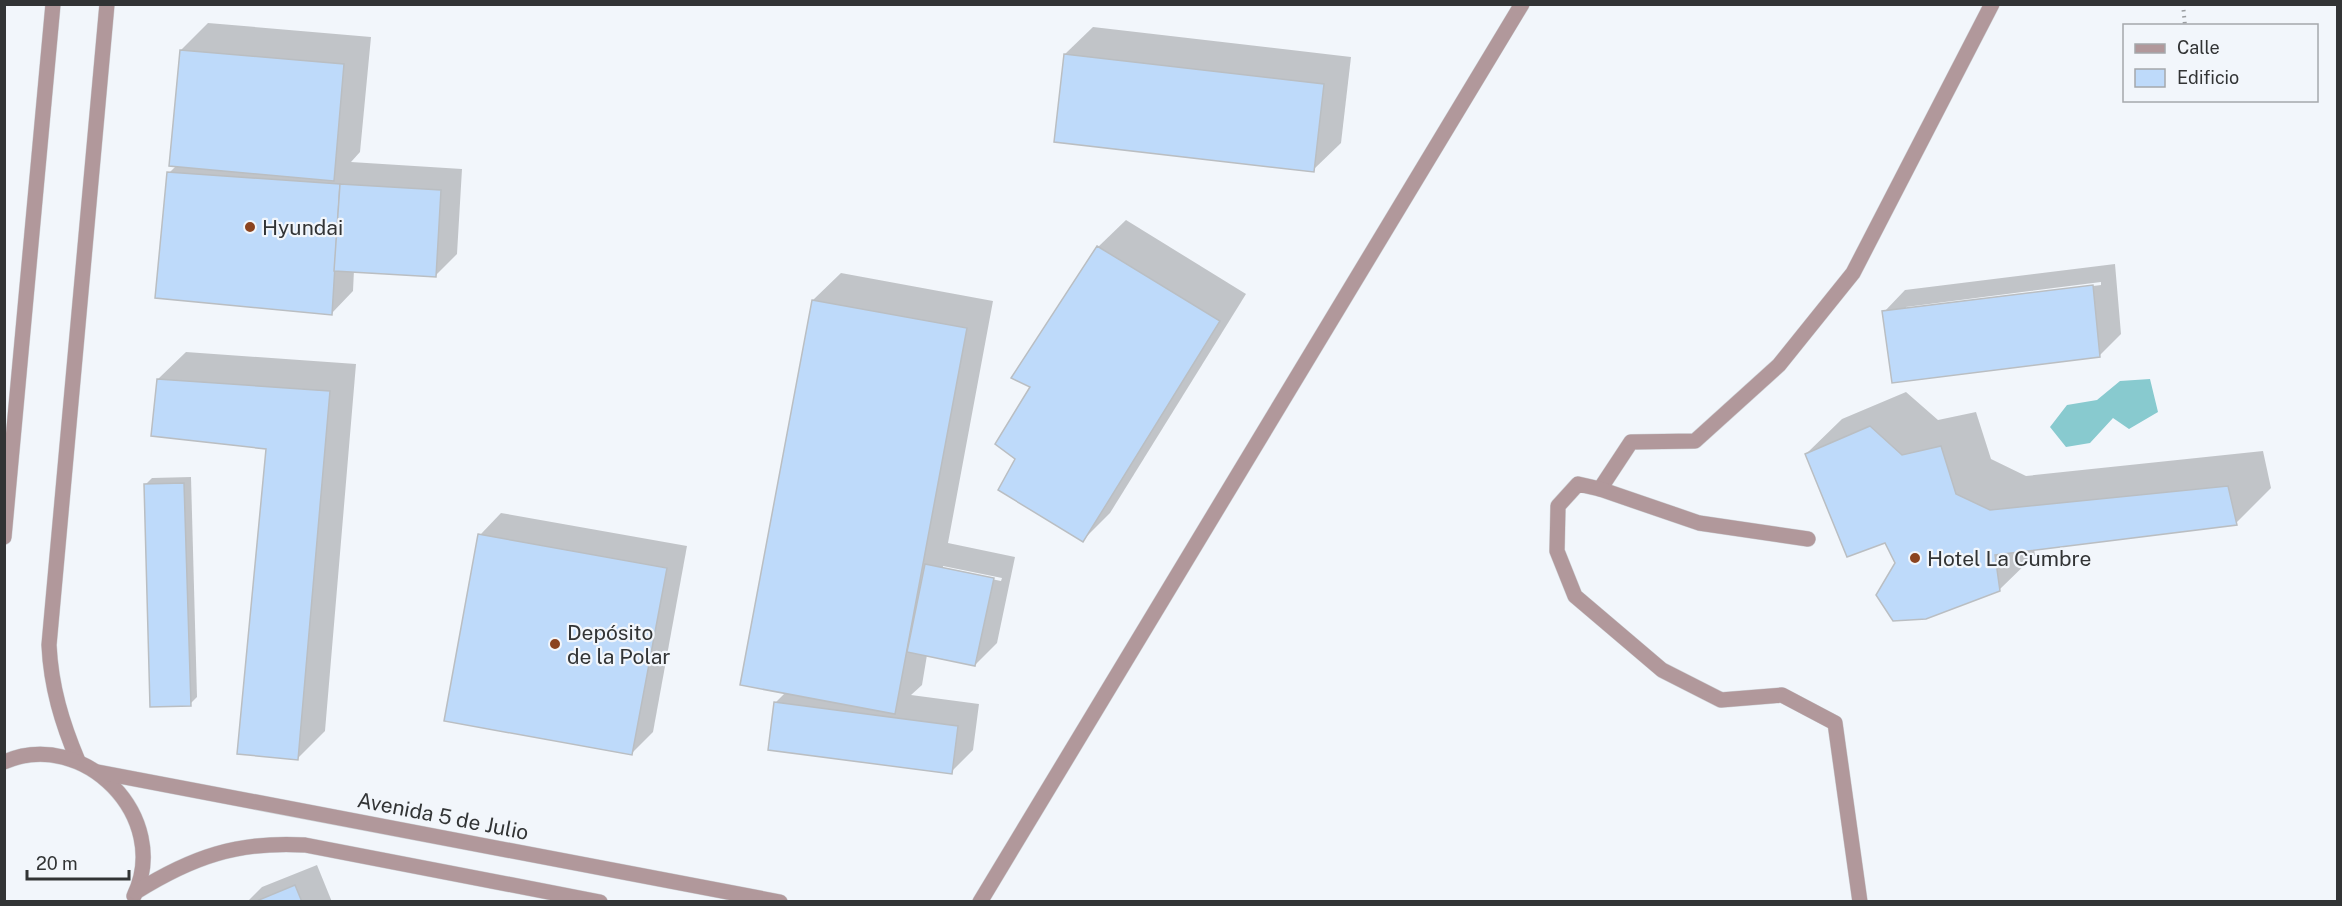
<svg xmlns="http://www.w3.org/2000/svg" width="2342" height="906" viewBox="0 0 2342 906" font-family="'Public Sans',sans-serif">
<style>
.water{fill:#88cacf}
.shadow{fill:#0003;fill-rule:evenodd}
.building{fill:#bedafa;stroke:#babec2;stroke-width:1.5}
.lines{fill:none;stroke-linecap:round;stroke-linejoin:round}
.minor-casing{stroke:#cfd3d7;stroke-width:16}
.path{stroke:#9a9da0;stroke-width:4;stroke-dasharray:1.5 4.5;stroke-linecap:butt}
.minor{stroke:#b1989b;stroke-width:15}
.poi-dot{fill:#8b4420;stroke:#f2f6fb;stroke-width:2}
.labels{text-anchor:middle;dominant-baseline:central;stroke-width:4.5;stroke-linejoin:round;paint-order:stroke}
.poi-label{font-size:21px;fill:#323435;stroke:#f2f6fb;text-anchor:start}
.street-label{font-size:21px;fill:#323435;stroke:#f2f6fb}
</style>
<rect width="100%" height="100%" fill="#f2f6fb"/>
<polygon class="water" points="2150,379 2158,412 2129,429 2113,418 2090,443 2066,447 2050,427 2067,405 2097,400 2120,381"/>
<g class="shadow">
<polygon points="208,23 371,37 360,152 351,162 462,169 457,254 435,276 354,270 353,291 332,313 169,173 177,165 181,50"/>
<polygon points="1093,27 1351,57 1341,143 1313,170 1065,54"/>
<polygon points="1126,220 1246,294 1110,513 1082,541 1017,459 1032,387 1098,247"/>
<path d="M2115 264 2121 334 2099 356 1884 312 1905 290ZM2101 282V285L1906 310V307Z"/>
<path d="M841 273 993 301 948 543 1015 557 997 643 975 665 927 655 922 685 911 695 979 704 973 750 951 772 776 702 786 692 813 300ZM943 566 1002 578 1001 581 943 569Z"/>
<polygon points="186,352 356,364 325,731 297,759 268,447 158,379"/>
<polygon points="1906,392 1938,420 1976,412 1991,459 2026,476 2263,451 2271,488 2236,523 2034,549 2035,555 1999,590 1897,564 1886,541 1806,454 1842,419"/>
<polygon points="191,477 197,697 190,704 145,485 152,478"/>
<polygon points="501,513 687,546 653,732 632,753 480,535"/>
<polygon points="317,865 332,902 247,902 262,887"/>
</g>
<g class="building">
<polygon points="180,50 344,64 334,181 169,166"/>
<polygon points="1064,54 1324,84 1314,172 1054,142"/>
<polygon points="167,172 340,184 332,315 155,298"/>
<polygon points="340,184 441,190 436,277 334,271"/>
<polygon points="1097,246 1220,321 1083,542 998,490 1015,459 995,444 1030,387 1011,378"/>
<polygon points="2093,285 2100,357 1892,383 1882,311"/>
<polygon points="812,300 967,328 895,714 740,685"/>
<polygon points="157,379 330,391 298,760 237,754 266,449 151,436"/>
<polygon points="1870,426 1902,455 1941,446 1956,494 1990,510 2228,486 2237,525 1995,555 2000,591 1926,619 1893,621 1876,595 1895,563 1885,543 1847,557 1805,454"/>
<polygon points="184,483 191,706 150,707 144,484"/>
<polygon points="478,534 667,568 632,755 444,721"/>
<polygon points="925,564 994,578 975,666 907,652"/>
<polygon points="774,702 958,726 952,774 768,750"/>
<polygon points="295,885 302,902 254,902"/>
</g>
<g class="lines">
<defs>
<g id="minor">
<polyline points="1600,489 1631,442 1695,441 1779,365 1853,273 1992,4"/>
<polyline points="4,537 53,4"/>
<polyline points="1808,539 1699,523 1600,489 1578,484 1558,506 1557,551 1575,596 1662,670 1721,700 1782,695 1835,723 1860,902"/>
<path d="M78 761C62 723 51 687 49 645L107 4"/>
<path d="M4 762C84 727 172 818 134 896"/>
<polyline points="98,772 780,902"/>
<path d="M136 892C192 857 238 841 305 845L600 902"/>
<polyline points="980,902 1522,4"/>
</g>
</defs>
<use href="#minor" class="minor-casing"/>
<polyline class="path" points="2183,4 2185,26"/>
<use href="#minor" class="minor"/>
</g>
<g class="poi-dot">
<circle cx="250" cy="227" r="6"/>
<circle cx="1915" cy="558" r="6"/>
<circle cx="555" cy="644" r="6"/>
</g>
<g class="labels">
<g class="poi-label">
<text x="262" y="227">Hyundai</text>
<text x="1927" y="558">Hotel La Cumbre</text>
<text x="567" y="632">Depósito<tspan x="567" dy="24">de la Polar</tspan></text>
</g>
<g class="street-label">
<text transform="translate(443 816) rotate(11)">Avenida 5 de Julio</text>
</g>
</g>
<rect width="2342" height="906" fill="none" stroke="#323435" stroke-width="12"/>
<rect x="2123" y="24" width="195" height="78" fill="#f2f6fb" stroke="#a5a8ac" stroke-width="1.5"/>
<rect x="2135" y="44" width="30" height="9" fill="#b1989b" stroke="#a5a8ac" stroke-width="1.5"/>
<text x="2177" y="54" font-size="18" fill="#323435">Calle</text>
<rect x="2135" y="69" width="30" height="18" fill="#bedafa" stroke="#a5a8ac" stroke-width="1.5"/>
<text x="2177" y="84" font-size="18" fill="#323435">Edificio</text>
<path d="M27 870v9h102v-9" fill="none" stroke="#323435" stroke-width="3"/>
<text x="36" y="870" font-size="18" fill="#323435" stroke="#f2f6fb" stroke-width="4.5" paint-order="stroke">20 m</text>
</svg>
